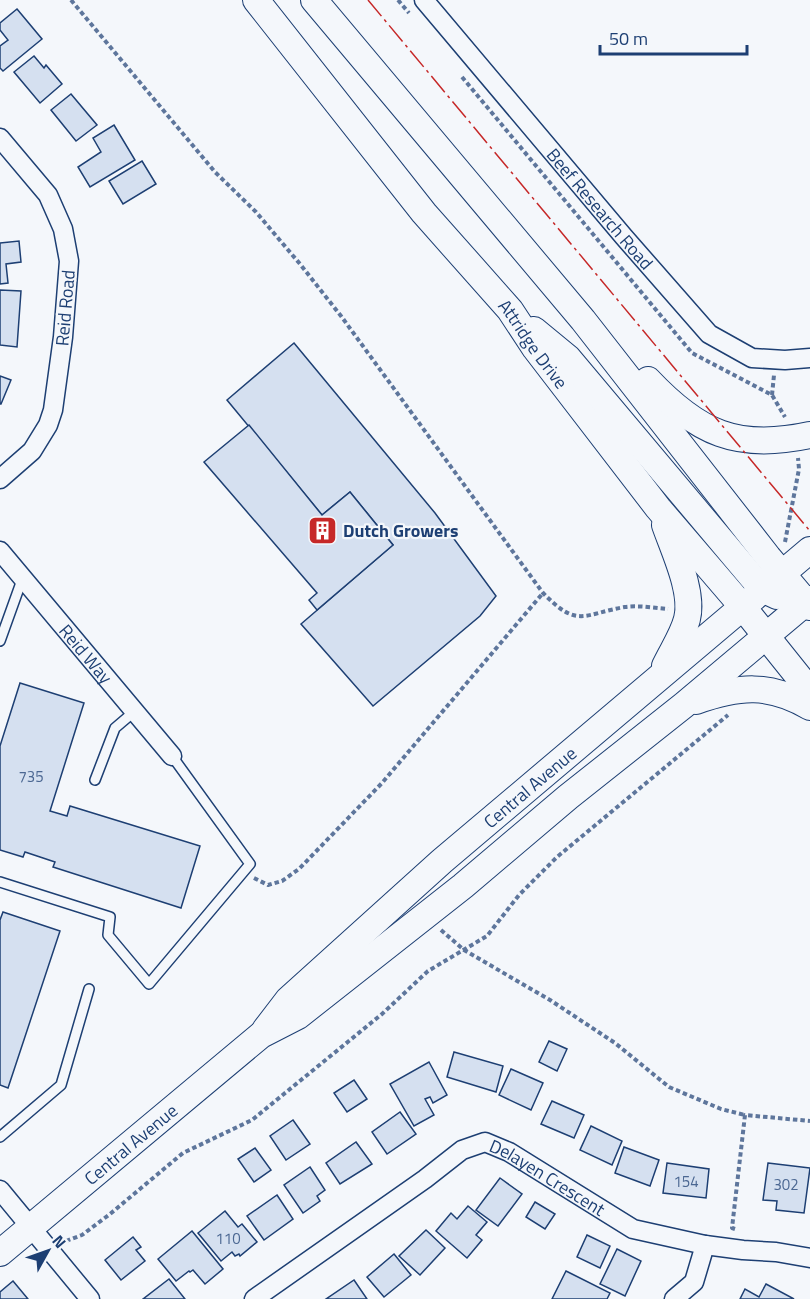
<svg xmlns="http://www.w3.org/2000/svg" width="810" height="1299" viewBox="0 0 810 1299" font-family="'Titillium Web',sans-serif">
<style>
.building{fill:#d5e0f0;stroke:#1d3f73;stroke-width:1.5}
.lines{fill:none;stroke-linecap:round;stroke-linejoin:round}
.lane-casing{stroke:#1d3f73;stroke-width:12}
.street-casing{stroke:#1d3f73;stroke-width:21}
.secondary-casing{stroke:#1d3f73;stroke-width:28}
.path{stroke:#5e769c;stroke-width:4;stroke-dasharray:4.5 3;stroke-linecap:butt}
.lane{stroke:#f4f7fb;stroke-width:9}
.street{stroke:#f4f7fb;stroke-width:18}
.secondary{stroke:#f4f7fb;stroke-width:26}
.power{stroke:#c62828;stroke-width:1.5;stroke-dasharray:21 4.5 3 4.5;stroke-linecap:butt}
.labels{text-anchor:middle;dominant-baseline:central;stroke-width:4.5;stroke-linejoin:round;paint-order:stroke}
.number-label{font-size:15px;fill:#4b6792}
.street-label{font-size:18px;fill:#1d3f73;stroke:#f4f7fb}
.poi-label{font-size:18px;font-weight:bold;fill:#1d3f73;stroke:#f4f7fb;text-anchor:start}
</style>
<rect width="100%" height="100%" fill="#f4f7fb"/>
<g class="building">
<polygon points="17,9 42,39 3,71 0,68 0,46 8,40 0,30 0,23"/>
<polygon points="34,56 44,68 46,65 62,84 40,103 14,72"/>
<polygon points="71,94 97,125 76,141 51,110"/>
<polygon points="114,125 135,160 90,187 78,167 101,152 93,138"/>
<polygon points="142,161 156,184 123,204 109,181"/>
<polygon points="19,241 21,262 6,264 8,283 0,284 0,243"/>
<polygon points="0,290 21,291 17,347 0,345"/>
<polygon points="294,343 435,513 496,596 480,616 373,706 301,624 393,545 350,492 322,515 227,400"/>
<polygon points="0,376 11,380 1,404 0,404"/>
<polygon points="249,425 322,515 350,492 393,545 317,610 309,600 317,593 204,462"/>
<polygon points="20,683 84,703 50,811 67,816 70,806 200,846 181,908 53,867 55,862 25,852 23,857 0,850 0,746"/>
<polygon points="3,912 60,931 8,1088 0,1085 0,920"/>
<polygon points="549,1041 567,1049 557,1071 539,1062"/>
<polygon points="454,1052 503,1066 496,1092 447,1077"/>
<polygon points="429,1062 447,1095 433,1103 430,1097 425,1099 434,1115 414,1126 390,1084"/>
<polygon points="511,1069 543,1083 531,1110 499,1095"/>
<polygon points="354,1080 367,1099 347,1112 334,1093"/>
<polygon points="552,1101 584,1115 574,1138 541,1124"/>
<polygon points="400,1112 416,1134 387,1154 372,1132"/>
<polygon points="293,1120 310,1144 286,1160 270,1136"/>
<polygon points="591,1126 622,1141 612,1165 580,1150"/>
<polygon points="356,1142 372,1164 340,1184 326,1163"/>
<polygon points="624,1147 659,1160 650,1186 615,1173"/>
<polygon points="255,1148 271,1170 254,1182 238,1159"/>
<polygon points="667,1163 709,1169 706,1198 663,1193"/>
<polygon points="768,1163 810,1168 804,1213 776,1210 777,1201 763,1200"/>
<polygon points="310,1167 325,1190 317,1196 320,1201 303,1213 284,1185"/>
<polygon points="500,1178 522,1194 498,1226 476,1210"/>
<polygon points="277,1195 293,1219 264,1240 247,1216"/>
<polygon points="535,1202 555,1214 545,1229 526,1217"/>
<polygon points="468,1206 487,1222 476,1235 482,1240 467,1258 436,1231 451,1213 457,1219"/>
<polygon points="225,1211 238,1227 242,1224 257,1242 240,1256 239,1254 235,1256 232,1252 221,1261 198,1233"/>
<polygon points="426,1230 445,1248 420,1275 399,1256"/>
<polygon points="192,1231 223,1269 205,1284 193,1270 190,1272 189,1271 176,1281 158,1259"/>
<polygon points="587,1235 610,1246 600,1268 577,1257"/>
<polygon points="133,1237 141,1247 136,1250 145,1261 121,1280 105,1260"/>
<polygon points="617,1249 641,1261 625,1296 600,1284"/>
<polygon points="394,1254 411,1275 384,1297 367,1277"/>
<polygon points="566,1271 610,1293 607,1299 552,1299"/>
<polygon points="169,1279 185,1299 143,1299"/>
<polygon points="354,1280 367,1299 326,1299"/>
<polygon points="13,1281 28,1299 0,1299 0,1292"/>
<polygon points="766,1284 794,1299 740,1299 745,1289 759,1297"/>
</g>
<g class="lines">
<defs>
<g id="lane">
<polyline points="0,641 23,577"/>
<polyline points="95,780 115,728 135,711"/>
<polyline points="0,882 110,917 108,935 149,984 250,864 172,756"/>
<polyline points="0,1137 61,1085 89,989"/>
</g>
<g id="street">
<path id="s1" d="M424 0 624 237 709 334 752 358 785 360 810 358"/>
<polyline points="0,138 48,195 63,229 69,261 63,337 53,410 48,425 32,451 0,479"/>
<path id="s2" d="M0 551 172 756"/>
<polyline points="0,1190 90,1299"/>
<path id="s3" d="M254 1299 425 1179 462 1150 485 1142 509 1152 633 1229 705 1245 743 1250 776 1252 810 1258"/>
<polyline points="674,1299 694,1282 705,1245"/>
</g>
<g id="secondary">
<path id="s4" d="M256 0 424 213 510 310 535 348 658 508 742 606 810 691"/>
<polyline points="314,0 583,320 768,557 810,607"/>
<polyline points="534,330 568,358 762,589 777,596"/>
<path d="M648 380C698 433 737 451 810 435"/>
<path d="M665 525C674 551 694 592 687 619 683 635 672 651 665 666"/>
<path d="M696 701C739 686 769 683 810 707"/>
<path id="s5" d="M265 1030 288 1000 442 861 810 550"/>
<path id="s6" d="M0 1253 261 1035 298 1016 463 886 568 797 684 705 810 599"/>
</g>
</defs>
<use href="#lane" class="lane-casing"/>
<use href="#street" class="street-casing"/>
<use href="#secondary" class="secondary-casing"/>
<g class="path">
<path d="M71 0 215 172 256 212 300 264 341 316 543 593C578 629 583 614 625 607 638 605 654 608 668 609"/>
<polyline points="398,0 409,13"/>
<polyline points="462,77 692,353 772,395 785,417"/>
<polyline points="772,395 774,375"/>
<polyline points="785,542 799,469 798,458"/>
<polyline points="254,878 268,885 282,881 299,869 382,783 543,593"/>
<polyline points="441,930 464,950 550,1000 615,1043 669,1087 721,1109 745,1115"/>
<polyline points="735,1229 732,1228 745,1115 810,1121"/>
<polyline points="66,1241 82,1235 110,1214 183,1153 252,1120 382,1014 428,971 487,936 519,895 557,857 728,715"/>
</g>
<use href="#lane" class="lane"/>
<use href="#street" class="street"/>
<use href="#secondary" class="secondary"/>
<polyline class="power" points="368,0 810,531"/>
</g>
<defs>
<symbol id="building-square" viewBox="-11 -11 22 22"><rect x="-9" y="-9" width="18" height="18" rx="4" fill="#c62828" stroke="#f4f7fb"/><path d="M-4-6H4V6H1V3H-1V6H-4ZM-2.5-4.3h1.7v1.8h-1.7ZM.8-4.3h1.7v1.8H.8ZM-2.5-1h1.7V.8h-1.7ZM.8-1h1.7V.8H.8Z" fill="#fff"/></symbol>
</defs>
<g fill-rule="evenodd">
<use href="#building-square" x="306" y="514" width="33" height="33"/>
</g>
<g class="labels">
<g class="number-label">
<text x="31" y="776">735</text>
<text x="686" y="1181">154</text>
<text x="786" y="1184">302</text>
<text x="228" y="1238">110</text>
</g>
<g class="street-label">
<text stroke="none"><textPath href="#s1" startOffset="273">Beef Research Road</textPath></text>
<text transform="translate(65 308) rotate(-85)">Reid Road</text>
<text stroke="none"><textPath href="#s4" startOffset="442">Attridge Drive</textPath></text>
<text stroke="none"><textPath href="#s2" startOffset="134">Reid Way</textPath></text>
<text stroke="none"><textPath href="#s5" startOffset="360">Central Avenue</textPath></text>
<text stroke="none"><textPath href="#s6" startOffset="170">Central Avenue</textPath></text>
<text stroke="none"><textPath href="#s3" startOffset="352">Delayen Crescent</textPath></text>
</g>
<g class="poi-label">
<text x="343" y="530">Dutch Growers</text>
</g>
</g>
<g transform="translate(48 1251) rotate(50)" stroke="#f4f7fb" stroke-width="4.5" paint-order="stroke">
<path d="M0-4.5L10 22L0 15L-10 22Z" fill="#1d3f73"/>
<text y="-9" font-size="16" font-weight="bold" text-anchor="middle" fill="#1d3f73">N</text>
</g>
<path d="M600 45v9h147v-9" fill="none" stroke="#1d3f73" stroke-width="3"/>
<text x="609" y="45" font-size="18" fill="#1d3f73" stroke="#f4f7fb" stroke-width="4.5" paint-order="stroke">50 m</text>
</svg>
